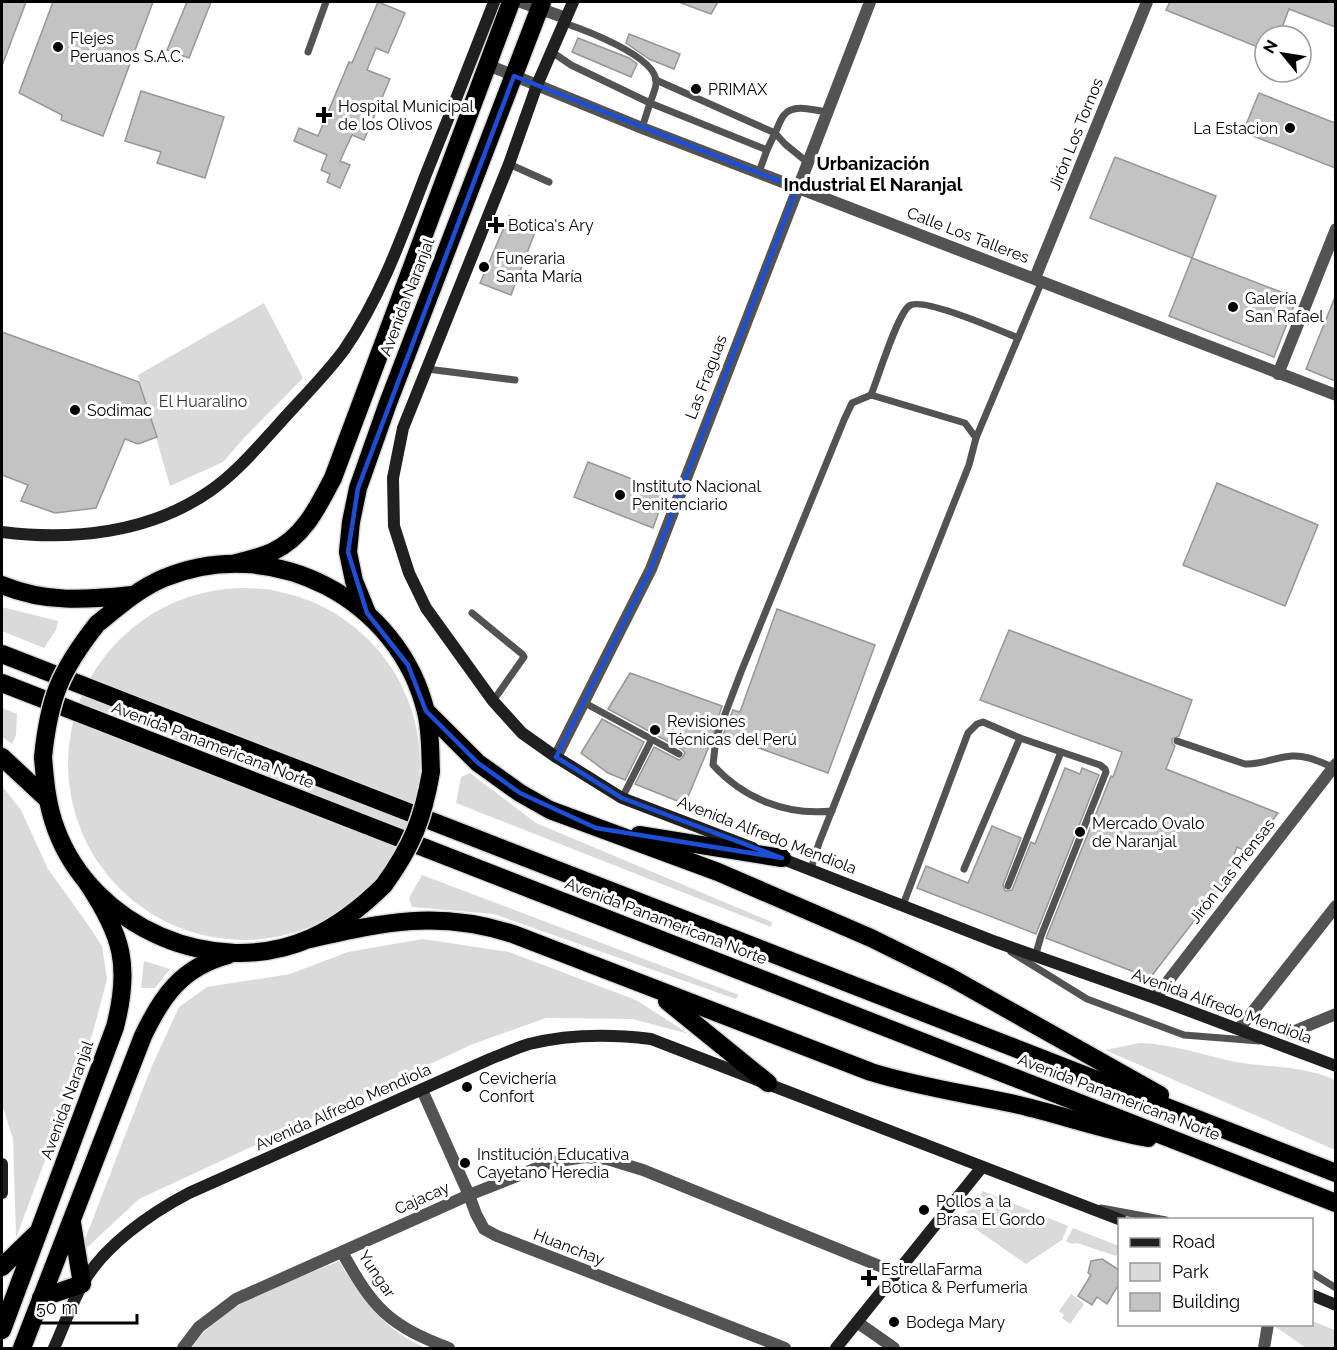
<svg xmlns="http://www.w3.org/2000/svg" width="1337" height="1350" viewBox="0 0 1337 1350" font-family="Raleway,sans-serif">
<style>
.green{fill:#dadada}
.building{fill:#c3c3c3;stroke:#979797;stroke-width:1.5}
.lines{fill:none;stroke-linecap:round;stroke-linejoin:round}
.highway-casing{stroke:#dbdbdb;stroke-width:21}
.lane{stroke:#535353;stroke-width:7}
.street{stroke:#535353;stroke-width:12}
.secondary{stroke:#202020;stroke-width:12}
.highway{stroke:#000;stroke-width:18}
.highway-bridge-casing{stroke:#dbdbdb;stroke-width:21;stroke-linecap:butt}
.highway-bridge{stroke:#000;stroke-width:18}
.marked{fill:none;stroke:#1d4ed8;stroke-width:4.5;stroke-linejoin:round}
.poi-dot{fill:#000;stroke:#fff;stroke-width:2}
.labels{text-anchor:middle;dominant-baseline:central;stroke-width:6;stroke-linejoin:round;paint-order:stroke}
.poi-label{font-size:16px;fill:#000;stroke:#fff;text-anchor:start}
.street-label{font-size:16px;fill:#000;stroke:#fff}
.park-label{font-size:16px;fill:#313131;stroke:#fff}
.neighbourhood-label{font-size:18px;font-weight:bold;fill:#000;stroke:#fff}
</style>
<rect width="100%" height="100%" fill="#fff"/>
<g class="green">
<polygon points="264,303 303,378 244,438 223,462 170,486 138,375"/>
<circle cx="244" cy="764" r="176"/>
<polygon points="2,607 58,621 56,630 44,648 2,631"/>
<polygon points="2,708 17,714 16,735 12,744 2,737"/>
<polygon points="470,773 536,823 772,922 771,927 456,803 461,777"/>
<polygon points="2,786 21,810 48,869 84,919 102,946 107,979 93,1032 16,1238 13,1139 2,1104"/>
<polygon points="422,875 739,995 736,999 494,914 412,907 409,898"/>
<polygon points="423,939 509,952 636,1000 689,1034 633,1019 546,1018 473,1044 139,1199 79,1255 151,1068 179,1007 207,987 290,974 348,952"/>
<polygon points="144,961 170,969 155,988 141,988"/>
<path d="M1140 1043C1171 1044 1201 1054 1231 1061 1266 1068 1303 1065 1335 1080V1150L1105 1050Z"/>
<polygon points="983,1191 1068,1226 1062,1240 1026,1264 961,1219"/>
<polygon points="1073,1228 1119,1246 1119,1252 1116,1256 1077,1243 1071,1244 1066,1241"/>
<path d="M339 1261C361 1298 385 1331 426 1348H191C224 1300 288 1283 339 1261Z"/>
<polygon points="1071,1294 1084,1304 1070,1324 1062,1318 1064,1315 1059,1311"/>
<polygon points="1312,1321 1335,1330 1335,1348 1306,1348 1276,1327 1275,1325 1312,1324"/>
</g>
<g class="building">
<polygon points="2,2 26,2 3,63 2,63"/>
<polygon points="53,2 153,2 103,136 61,120 62,115 19,93"/>
<polygon points="187,2 211,2 189,58 167,50"/>
<polygon points="378,2 405,13 388,53 376,48 367,70 390,79 364,140 352,135 340,161 350,165 340,188 327,182 330,174 321,170 327,155 294,141 299,128 318,136 349,62 352,63"/>
<polygon points="1170,2 1335,2 1335,27 1289,9 1279,36 1265,36 1265,50 1166,10"/>
<polygon points="681,3 681,2 718,2 711,14"/>
<polygon points="629,34 680,54 674,69 649,59 626,43"/>
<polygon points="578,38 629,58 637,64 631,77 572,52"/>
<polygon points="141,91 224,117 205,178 157,163 161,152 125,141"/>
<polygon points="1259,93 1335,123 1335,168 1243,132"/>
<polygon points="1115,157 1216,196 1192,258 1090,218"/>
<polygon points="509,216 537,227 511,295 480,283"/>
<polygon points="1192,258 1297,298 1274,357 1169,316"/>
<polygon points="1335,297 1335,381 1306,369"/>
<polygon points="2,332 139,382 157,437 138,444 125,439 96,508 55,513 21,501 28,485 2,475"/>
<polygon points="588,462 666,492 653,528 574,497"/>
<polygon points="1217,483 1318,525 1285,606 1183,565"/>
<polygon points="777,609 875,645 828,773 723,735 733,710 740,712"/>
<polygon points="1009,630 1192,700 1179,736 1172,739 1172,743 1175,746 1166,769 1278,813 1248,852 1237,847 1224,882 1150,978 1046,938 1111,776 1113,777 1122,752 980,700"/>
<polygon points="630,673 722,706 710,744 685,804 635,784 654,747 679,760 682,758 685,753 682,749 608,709"/>
<polygon points="602,719 644,742 625,780 608,773 581,753"/>
<polygon points="1065,768 1080,774 1082,768 1099,775 1036,934 917,888 926,866 968,883 992,826 1021,838 1003,885 1005,891 1012,890 1031,842 1035,844"/>
<polygon points="1102,1259 1119,1270 1119,1284 1107,1304 1097,1297 1092,1305 1078,1296 1091,1275 1088,1273 1091,1261"/>
</g>
<g class="lines">
<defs>
<g id="highway">
<path d="M236 563C248 560 261 557 272 552 303 538 318 507 333 478L511 2"/>
<path d="M2 585C46 603 85 600 132 595"/>
<polyline points="367,613 354,581 348,552 351,522 358,488 388,403 542,2"/>
<path d="M97 624C118 607 138 589 164 578 273 533 399 599 426 712 431 732 430 752 431 772"/>
<polyline points="2,654 1336,1173"/>
<polyline points="2,683 1336,1203"/>
<polyline points="426,711 478,763 520,793 550,810 718,872 871,938 950,977 1160,1095"/>
<polyline points="2,757 47,799"/>
<path d="M43 757C45 782 47 805 56 829 92 927 214 981 311 938 339 925 362 907 384 885"/>
<polyline points="639,835 782,858"/>
<path d="M310 939C384 922 438 910 513 934L871 1072C919 1087 969 1094 1019 1105 1062 1115 1104 1130 1148 1138"/>
<polyline points="667,1001 768,1083"/>
<polyline points="2,1267 36,1234"/>
<polyline points="41,1298 82,1284 72,1223"/>
<path d="M2 1330 115 1027C131 966 122 935 88 884"/>
<path d="M22 1348 143 1036C162 996 182 967 228 955"/>
</g>
</defs>
<use href="#highway" class="highway-casing"/>
<g class="lane">
<path d="M564 23C585 30 655 56 656 81 657 87 652 97 650 103L767 150 759 172"/>
<polyline points="308,52 326,2"/>
<polyline points="552,52 571,65 650,103 642,128"/>
<polyline points="656,80 775,133 767,150"/>
<path d="M807 162 785 144 775 133C778 127 780 120 784 115 793 103 814 110 826 112"/>
<polyline points="509,164 549,182"/>
<polyline points="427,369 515,380"/>
<path d="M871 395C878 378 897 315 909 306 921 296 1001 331 1018 338"/>
<polyline points="976,438 1042,281"/>
<polyline points="472,613 522,654 524,657 493,701"/>
<polyline points="583,702 679,754"/>
<path d="M1177 741 1245 764C1261 765 1275 757 1292 756 1306 755 1320 762 1333 767"/>
<polyline points="622,798 652,739"/>
<path d="M811 869 819 843 969 465 976 438 965 423 871 395 852 403 844 420 741 672 716 738 713 765C743 798 786 816 832 811"/>
<polyline points="964,869 1020,738"/>
<polyline points="1008,886 1061,752"/>
<polyline points="903,905 968,733 977,724 983,722 1020,738 1100,765 1105,769 1106,772 1041,936 1035,957"/>
<polyline points="1011,952 1087,999 1184,1035 1259,1041"/>
<polyline points="1101,1208 1166,1220"/>
<polyline points="1312,1273 1336,1288"/>
</g>
<g class="street">
<polyline points="521,2 566,18"/>
<polyline points="488,65 642,128 1336,395"/>
<polyline points="1035,278 1147,2"/>
<polyline points="1278,374 1336,229"/>
<polyline points="556,757 651,569 870,2"/>
<polyline points="1155,998 1336,764"/>
<polyline points="1239,1029 1336,906"/>
<polyline points="1290,1033 1336,1014"/>
<polyline points="422,1090 469,1195 476,1214 484,1229 497,1236 785,1348"/>
<path d="M342 1252C373 1308 388 1325 449 1348"/>
<polyline points="857,1322 894,1348"/>
<polyline points="183,1348 199,1327 236,1299 469,1195 552,1162 585,1157 607,1159 643,1170 897,1273"/>
<polyline points="1264,1348 1268,1324"/>
</g>
<g class="secondary">
<polyline points="573,2 537,85 509,164 403,428 393,478 394,526 409,573 426,608 493,701 522,733 556,757 622,798 753,848"/>
<path d="M2 532C72 541 150 533 210 491 236 473 257 448 278 425 300 400 324 377 344 350 381 297 403 234 426 174 449 117 472 59 494 2"/>
<polyline points="775,856 996,942 1155,998 1336,1066"/>
<polyline points="2,1164 2,1193"/>
<polyline points="1312,1295 1336,1305"/>
<path d="M54 1348C63 1328 71 1305 82 1285 103 1246 151 1213 189 1193L490 1059C503 1054 516 1048 529 1044 569 1034 611 1034 651 1039L1121 1220"/>
<polyline points="836,1348 982,1167"/>
</g>
<use href="#highway" class="highway"/>
<defs>
<g id="highway-bridge">
<path d="M43 757C49 698 60 671 97 624"/>
<path d="M384 885C412 846 423 819 431 772"/>
</g>
</defs>
<use href="#highway-bridge" class="highway-bridge-casing"/>
<use href="#highway-bridge" class="highway-bridge"/>
</g>
<path class="marked" d="M514 76 797 188 651 569 556 757 622 798 782 858 596 828 520 793 478 763 426 711 408 665 367 613 348 552 358 488Z"/>
<g class="poi-dot">
<circle cx="58" cy="47" r="6"/>
<circle cx="696" cy="89" r="6"/>
<path d="M321 106h6v6h6v6h-6v6h-6v-6h-6v-6h6z"/>
<circle cx="1290" cy="128" r="6"/>
<path d="M493 216h6v6h6v6h-6v6h-6v-6h-6v-6h6z"/>
<circle cx="484" cy="267" r="6"/>
<circle cx="1233" cy="307" r="6"/>
<circle cx="75" cy="410" r="6"/>
<circle cx="620" cy="495" r="6"/>
<circle cx="655" cy="730" r="6"/>
<circle cx="1080" cy="832" r="6"/>
<circle cx="467" cy="1087" r="6"/>
<circle cx="465" cy="1163" r="6"/>
<circle cx="924" cy="1210" r="6"/>
<path d="M866 1269h6v6h6v6h-6v6h-6v-6h-6v-6h6z"/>
<circle cx="894" cy="1322" r="6"/>
</g>
<g class="labels">
<g class="poi-label">
<text x="70" y="38">Flejes<tspan x="70" dy="18">Peruanos S.A.C.</tspan></text>
<text x="708" y="89">PRIMAX</text>
<text x="338" y="106">Hospìtal Municipal<tspan x="338" dy="18">de los Olivos</tspan></text>
<text x="1278" y="128" text-anchor="end">La Estacion</text>
<text x="508" y="225">Botica's Ary</text>
<text x="496" y="258">Funeraria<tspan x="496" dy="18">Santa María</tspan></text>
<text x="1245" y="298">Galería<tspan x="1245" dy="18">San Rafael</tspan></text>
<text x="87" y="410">Sodimac</text>
<text x="632" y="486">Instituto Nacional<tspan x="632" dy="18">Penitenciario</tspan></text>
<text x="667" y="721">Revisiones<tspan x="667" dy="18">Técnicas del Perú</tspan></text>
<text x="1092" y="823">Mercado Ovalo<tspan x="1092" dy="18">de Naranjal</tspan></text>
<text x="479" y="1078">Cevichería<tspan x="479" dy="18">Confort</tspan></text>
<text x="477" y="1154">Institución Educativa<tspan x="477" dy="18">Cayetano Heredia</tspan></text>
<text x="936" y="1201">Pollos a la<tspan x="936" dy="18">Brasa El Gordo</tspan></text>
<text x="881" y="1269">EstrellaFarma<tspan x="881" dy="18">Botica &amp; Perfumeria</tspan></text>
<text x="906" y="1322">Bodega Mary</text>
</g>
<g class="street-label">
<text transform="translate(1076 134) rotate(-68)">Jirón Los Tornos</text>
<text transform="translate(968 235) rotate(21)">Calle Los Talleres</text>
<text transform="translate(407 297) rotate(-69)">Avenida Naranjal</text>
<text transform="translate(706 377) rotate(-69)">Las Fraguas</text>
<text transform="translate(213 745) rotate(21)">Avenida Panamericana Norte</text>
<text transform="translate(767 835) rotate(21)">Avenida Alfredo Mendiola</text>
<text transform="translate(1232 871) rotate(-52)">Jirón Las Prensas</text>
<text transform="translate(666 921) rotate(21)">Avenida Panamericana Norte</text>
<text transform="translate(1222 1006) rotate(20)">Avenida Alfredo Mendiola</text>
<text transform="translate(1119 1097) rotate(21)">Avenida Panamericana Norte</text>
<text transform="translate(67 1100) rotate(-70)">Avenida Naranjal</text>
<text transform="translate(343 1107) rotate(-24)">Avenida Alfredo Mendiola</text>
<text transform="translate(422 1198) rotate(-24)">Cajacay</text>
<text transform="translate(569 1247) rotate(21)">Huanchay</text>
<text transform="translate(377 1274) rotate(56)">Yungar</text>
</g>
<g class="park-label">
<text x="203" y="401">El Huaralino</text>
</g>
<g class="neighbourhood-label">
<text x="873" y="163">Urbanización<tspan x="873" dy="21">Industrial El Naranjal</tspan></text>
</g>
</g>
<rect width="1337" height="1350" fill="none" stroke="#000000" stroke-width="6"/>
<rect x="1118" y="1218" width="195" height="108" fill="#ffffff" stroke="#999999" stroke-width="1.5"/>
<rect x="1130" y="1238" width="30" height="9" fill="#202020" stroke="#999999" stroke-width="1.5"/>
<text x="1172" y="1248" font-size="18" fill="#000000">Road</text>
<rect x="1130" y="1263" width="30" height="18" fill="#dadada" stroke="#999999" stroke-width="1.5"/>
<text x="1172" y="1278" font-size="18" fill="#000000">Park</text>
<rect x="1130" y="1293" width="30" height="18" fill="#c3c3c3" stroke="#999999" stroke-width="1.5"/>
<text x="1172" y="1308" font-size="18" fill="#000000">Building</text>
<g transform="translate(1283 54) rotate(300)"><circle r="28" fill="#ffffff" stroke="#999999" stroke-width="1.5"/>
<path d="M0-4.5L10 22L0 15L-10 22Z" fill="#000000"/>
<text y="-9" font-size="16" font-weight="bold" text-anchor="middle" fill="#000000">N</text>
</g>
<path d="M27 1314v9h110v-9" fill="none" stroke="#000000" stroke-width="3"/>
<text x="36" y="1314" font-size="18" fill="#000000" stroke="#ffffff" stroke-width="4.5" paint-order="stroke">50 m</text>
</svg>
